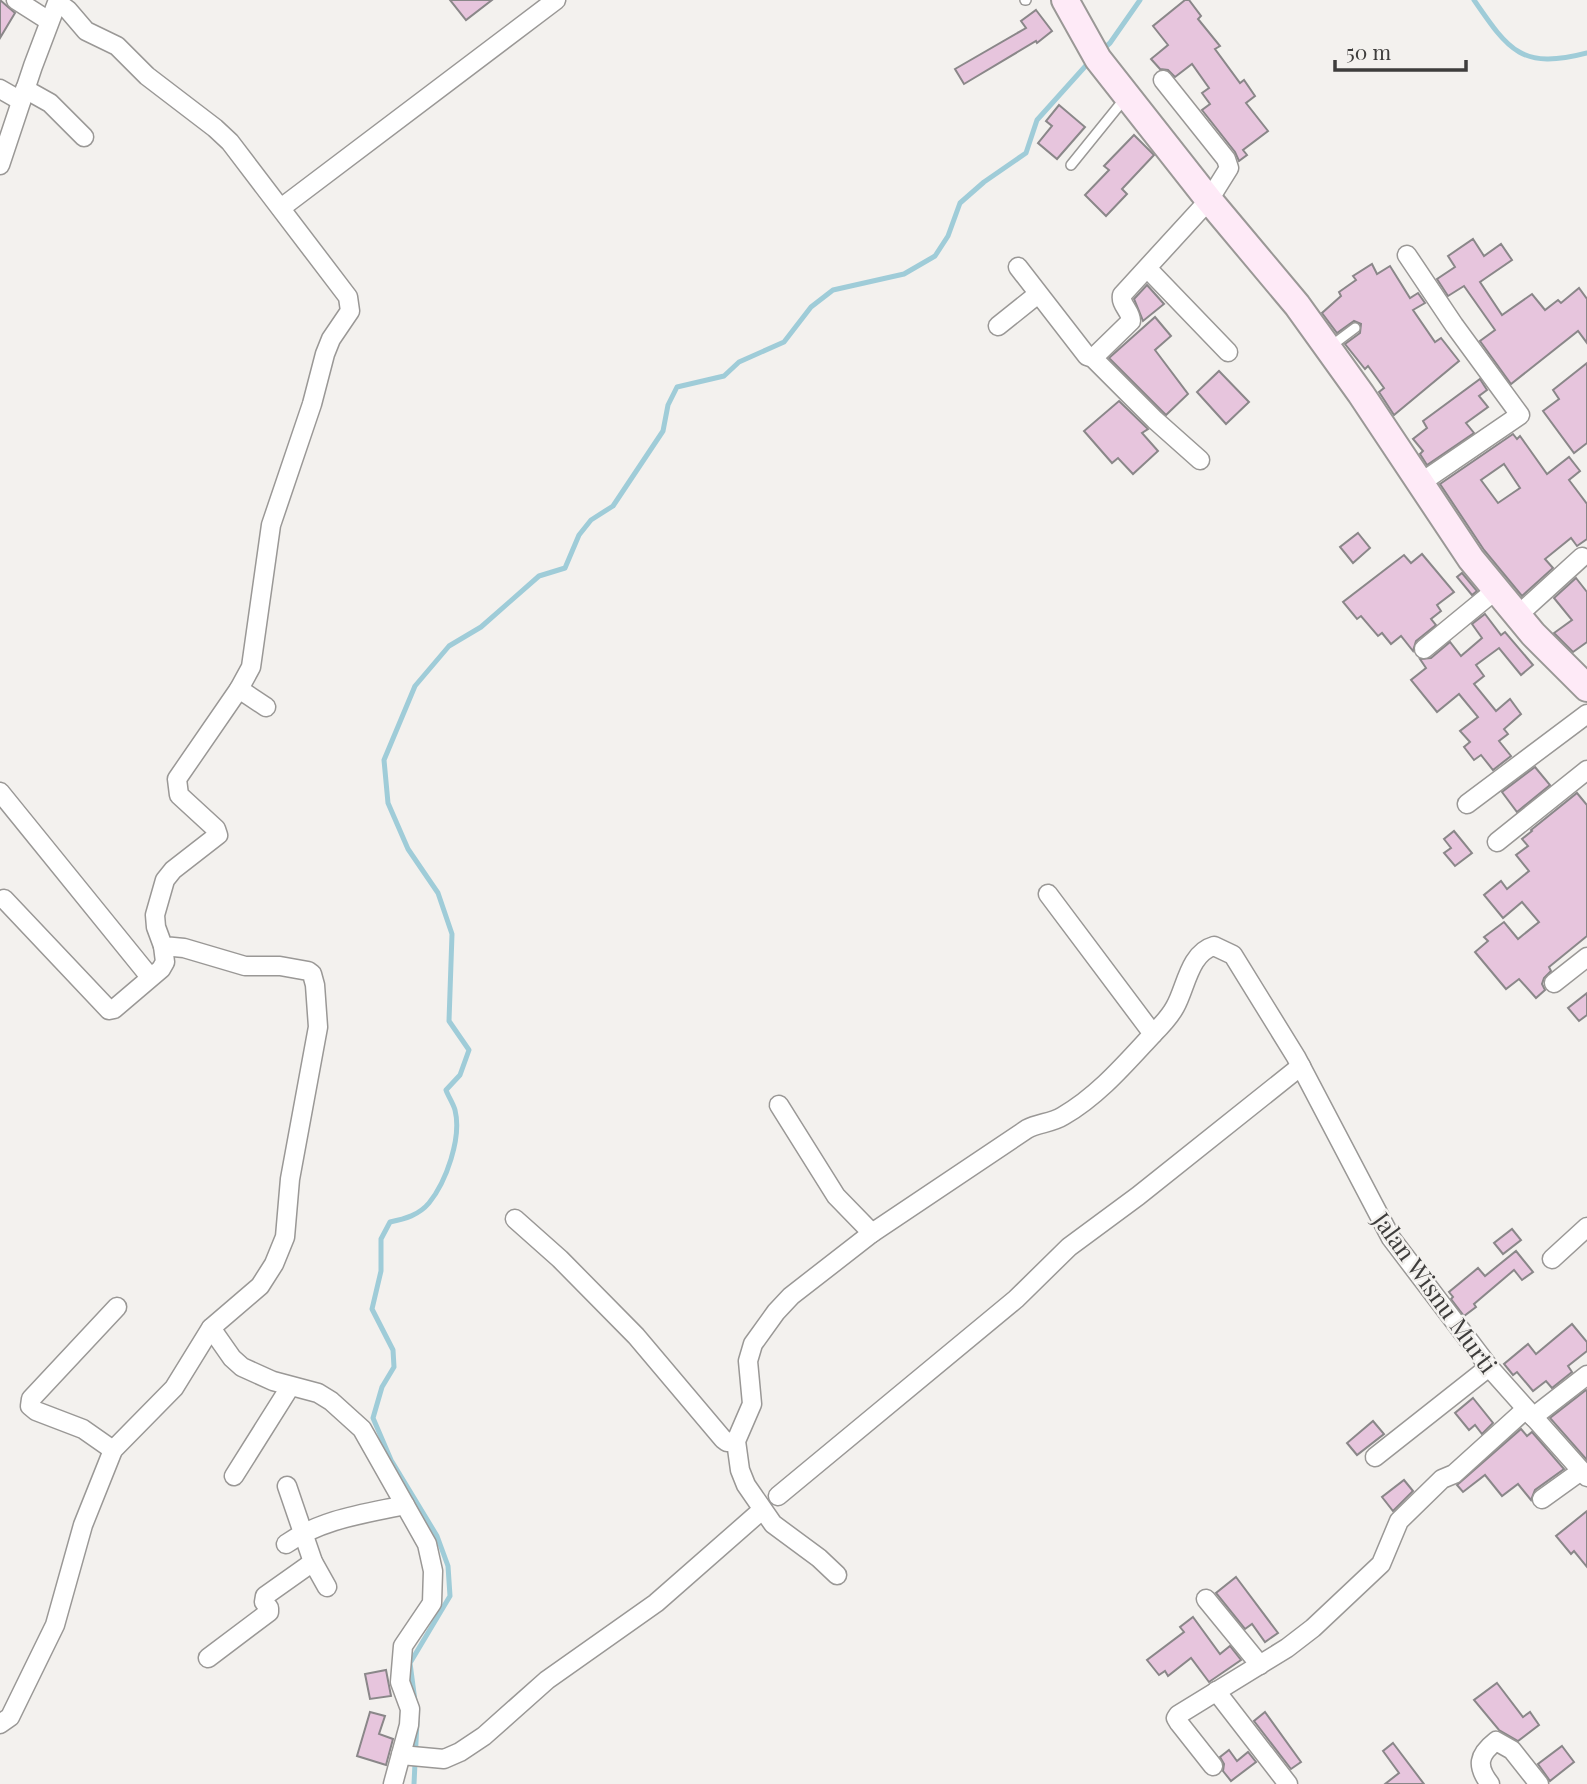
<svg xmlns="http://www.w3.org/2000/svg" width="1587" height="1784" viewBox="0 0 1587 1784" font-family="'Playfair Display',serif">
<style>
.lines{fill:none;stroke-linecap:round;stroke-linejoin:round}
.stream{stroke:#9fccd8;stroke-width:5}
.building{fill:#e7c5dd;stroke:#8a8789;stroke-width:2;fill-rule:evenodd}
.lane-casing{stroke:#9a9896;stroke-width:12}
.street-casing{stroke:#9a9896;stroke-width:21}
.secondary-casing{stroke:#9a9896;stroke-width:30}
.lane{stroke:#fff;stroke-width:9}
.street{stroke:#fff;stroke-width:18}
.secondary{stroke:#feeaf7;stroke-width:26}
.labels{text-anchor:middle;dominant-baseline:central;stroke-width:5;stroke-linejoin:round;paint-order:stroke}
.street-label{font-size:24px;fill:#3e3d3c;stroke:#f3f1ee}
</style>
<rect width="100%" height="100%" fill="#f3f1ee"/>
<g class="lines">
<g class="stream">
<path d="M1474 0C1509 51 1522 70 1587 53"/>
<polyline points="1102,50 1110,43 1140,0"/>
<path d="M415 1701 410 1663 450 1596 448 1566 437 1536 391 1460 373 1418 382 1387 394 1367 393 1350 372 1309 381 1271V1239L390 1222C405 1219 419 1215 429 1203 446 1182 462 1138 455 1110 453 1103 448 1096 446 1090L460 1075 469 1050 449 1021 452 934 438 893 408 849 388 803 384 760 415 686 449 646 481 627 539 576 565 568 579 535 591 520 613 506 663 431 668 405 677 387 724 376 739 362 784 342 811 307 833 290 904 274 935 256 948 236 960 203 984 182 1026 153 1037 120 1090 61"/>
<polyline points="414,1784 417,1721"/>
</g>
</g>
<g class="building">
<polygon points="0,0 15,13 0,38"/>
<polygon points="450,0 492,0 466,20"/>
<polygon points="1185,0 1189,0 1201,16 1198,19 1220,46 1215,49 1240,83 1244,80 1255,96 1246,103 1268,131 1243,150 1247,155 1239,161 1235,152 1202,110 1210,104 1202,93 1209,88 1192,64 1175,77 1168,70 1160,69 1151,59 1168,45 1153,26"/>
<polygon points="1036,10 1052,31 1037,43 1036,41 964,84 955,69 1026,28 1021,21"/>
<polygon points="1059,105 1085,127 1057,159 1038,143 1052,126 1046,121"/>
<polygon points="1134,135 1154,155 1122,189 1127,194 1106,216 1085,195 1109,170 1104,166"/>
<polygon points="1473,239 1484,256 1501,244 1512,260 1480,282 1502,315 1532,294 1545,310 1558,300 1561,303 1579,288 1587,299 1587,343 1578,331 1511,384 1480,341 1495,330 1464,286 1448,296 1437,279 1455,267 1448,256"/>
<polygon points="1372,264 1377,274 1390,266 1410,298 1418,293 1425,303 1413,310 1435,342 1441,338 1459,361 1394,415 1379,392 1384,388 1368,366 1365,369 1345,344 1360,333 1361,324 1354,321 1337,333 1322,313 1341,296 1339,292 1356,280 1353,276"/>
<polygon points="1147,285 1164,304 1143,321 1134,299"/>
<polygon points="1155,317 1171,336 1155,350 1188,394 1166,415 1109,358"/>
<polygon points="1587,363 1587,443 1574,453 1543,411 1559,399 1553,390"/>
<polygon points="1219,371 1249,402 1226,424 1197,392"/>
<polygon points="1480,379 1487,390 1479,396 1488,407 1466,423 1474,433 1427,465 1420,454 1423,451 1413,439 1427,428 1423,421"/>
<polygon points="1119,401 1148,429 1142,433 1158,451 1133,474 1118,458 1112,463 1084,431"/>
<path d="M1513 434 1517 439 1520 436 1547 474 1569 457 1580 471 1569 480 1587 504V539L1577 546 1571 538 1545 559 1553 568 1522 596 1484 550 1440 484ZM1504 464 1520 488 1498 503 1481 480Z"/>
<polygon points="1358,533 1370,548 1353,563 1340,547"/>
<polygon points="1422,554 1454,592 1437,605 1441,611 1431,619 1436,625 1416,641 1413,651 1401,636 1391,644 1382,633 1378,636 1361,616 1357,619 1343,602 1404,555 1411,563"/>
<polygon points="1462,573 1477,591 1472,595 1457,577"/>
<polygon points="1576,578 1587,592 1587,642 1573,652 1554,633 1572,620 1554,598"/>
<polygon points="1485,614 1501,635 1505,632 1533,665 1521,675 1499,648 1476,665 1484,676 1474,684 1496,711 1510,699 1521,714 1504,729 1508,734 1499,741 1511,756 1493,770 1481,755 1474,760 1464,747 1470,742 1460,731 1478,717 1459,694 1437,712 1411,680 1426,668 1420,659 1431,658 1450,642 1461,656 1482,638 1472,624"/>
<polygon points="1535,767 1550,785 1517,812 1502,792"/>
<polygon points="1577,793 1587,805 1587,936 1549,967 1551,971 1544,978 1542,984 1545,990 1536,998 1519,979 1506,989 1475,952 1488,941 1484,937 1504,922 1518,939 1539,922 1522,902 1503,918 1484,895 1501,881 1507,889 1529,871 1516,855 1528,846 1522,839 1532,831 1531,830"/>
<polygon points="1454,831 1472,853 1455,866 1444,853 1451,848 1444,839"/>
<polygon points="1587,993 1587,1015 1579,1021 1568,1008"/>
<polygon points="1512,1229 1521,1240 1503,1254 1494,1243"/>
<polygon points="1516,1251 1533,1272 1522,1280 1514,1270 1474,1304 1476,1307 1464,1316 1451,1299 1453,1297 1449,1292 1478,1268 1485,1276"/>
<polygon points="1572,1324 1587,1342 1587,1351 1568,1366 1572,1372 1552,1388 1546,1381 1533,1391 1517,1372 1513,1375 1504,1364 1528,1344 1536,1354"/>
<polygon points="1586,1390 1587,1391 1587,1460 1550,1418"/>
<polygon points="1473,1398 1493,1423 1482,1434 1475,1425 1469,1430 1455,1413"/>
<polygon points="1373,1421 1384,1434 1357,1455 1347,1443"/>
<polygon points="1521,1429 1527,1436 1532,1432 1564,1469 1535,1490 1531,1500 1518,1484 1502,1496 1485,1475 1463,1492 1457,1485"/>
<polygon points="1404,1480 1413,1491 1393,1511 1382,1497"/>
<polygon points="1587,1511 1587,1567 1574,1551 1571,1554 1556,1536"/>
<polygon points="1236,1577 1278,1633 1265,1642 1252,1624 1245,1629 1216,1593"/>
<polygon points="1193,1617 1220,1654 1230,1646 1241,1660 1209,1682 1191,1658 1168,1676 1165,1671 1159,1675 1147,1660 1184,1632 1180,1627"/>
<polygon points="386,1670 391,1696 370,1699 365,1674"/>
<polygon points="1497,1683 1523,1717 1530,1712 1539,1725 1518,1741 1499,1730 1474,1700"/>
<polygon points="370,1712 385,1716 379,1734 393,1739 386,1765 357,1756"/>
<polygon points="1265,1712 1301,1762 1291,1769 1254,1721"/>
<polygon points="1393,1743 1424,1784 1385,1784 1399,1773 1383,1751"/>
<polygon points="1562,1746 1574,1762 1550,1781 1538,1764"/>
<polygon points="1229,1750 1237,1761 1248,1752 1256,1762 1231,1781 1223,1771 1224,1764 1220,1757"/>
</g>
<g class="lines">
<defs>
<g id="lane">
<polyline points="1025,0 1026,0"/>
<polyline points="1071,165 1126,97"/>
<polyline points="1331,346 1355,328"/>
</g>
<g id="street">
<polyline points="16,0 49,21"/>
<polyline points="0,89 21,101"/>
<polyline points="25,89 50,103 84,137"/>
<polyline points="0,165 33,66 58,0"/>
<polyline points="281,208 556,0"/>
<polyline points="1407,255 1454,325 1520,415 1419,484"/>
<polyline points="1018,267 1087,356 1093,358 1155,420 1200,460"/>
<polyline points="1148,269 1228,352"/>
<polyline points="998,326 1038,294"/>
<path d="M1093 358 1131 321C1131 311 1120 305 1122 295L1209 200 1229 168 1226 159 1163 80"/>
<polyline points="1517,616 1582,557"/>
<polyline points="1424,649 1497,589"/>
<polyline points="239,689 266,707"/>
<polyline points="0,792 150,977"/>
<polyline points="1467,804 1587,714"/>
<polyline points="1497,842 1587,770"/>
<polyline points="4,899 109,1010 114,1009 161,969 165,962 163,946"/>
<polyline points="1554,983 1587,957"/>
<path d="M1153 1034C1161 1026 1169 1018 1175 1007 1186 988 1189 953 1214 946L1233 955 1296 1057 1391 1238 1489 1367 1587 1477"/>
<polyline points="779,1105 836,1196 872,1233"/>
<polyline points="515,1219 560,1259 636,1336 723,1439 727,1442 736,1441"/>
<polyline points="1552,1259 1587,1227"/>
<polyline points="211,1328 232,1358 242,1367 273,1381 318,1393 331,1401 362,1429 427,1544 433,1571 432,1603 403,1646 400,1682 410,1709 409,1725 393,1784"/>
<polyline points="1533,1417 1587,1375"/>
<polyline points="113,1450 83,1429 36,1411 30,1406 31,1399 117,1307"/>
<polyline points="1375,1457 1489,1367"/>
<polyline points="234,1476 290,1387"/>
<polyline points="287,1486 313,1562 327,1587"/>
<polyline points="778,1496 1016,1299 1069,1247 1138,1196 1301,1066"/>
<polyline points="1542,1499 1581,1471"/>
<path d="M286 1544C322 1519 363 1514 405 1505"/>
<path d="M837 1575 819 1558 773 1524 746 1485 740 1470 736 1441 752 1404 748 1361 753 1344 776 1312 791 1296 872 1233 1027 1129C1038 1123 1052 1123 1063 1116 1098 1096 1126 1063 1153 1034L1048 894"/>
<polyline points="1206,1599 1260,1665"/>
<polyline points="208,1658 269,1612 269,1608 264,1602 265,1596 313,1562"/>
<polyline points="1216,1691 1288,1784"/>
<polyline points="0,1724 10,1717 55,1625 83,1525 113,1450 174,1388 211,1328 260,1286 274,1264 285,1237 290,1179 318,1027 315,985 312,974 308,971 280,966 245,966 184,948 163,946 156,927 155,915 165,880 173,870 218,835 216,829 179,795 177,779 239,689 251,667 271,525 312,404 325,354 331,339 350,311 348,297 230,142 215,128 147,76 117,46 86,31 68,10 58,3"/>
<polyline points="401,1755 444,1759 460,1752 484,1736 547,1680 656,1603 762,1510"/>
<polyline points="1213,1766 1179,1723 1176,1718 1178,1715 1287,1648 1313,1628 1381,1564 1399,1521 1442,1479 1454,1474 1526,1409"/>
<path d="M1490 1784C1476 1766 1478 1755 1496 1741L1512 1750 1539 1784"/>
</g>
<polyline id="secondary" points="1065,0 1098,59 1209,200 1297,305 1361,394 1471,559 1533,634 1587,688"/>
</defs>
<use href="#lane" class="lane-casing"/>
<use href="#street" class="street-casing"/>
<use href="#secondary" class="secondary-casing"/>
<use href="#lane" class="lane"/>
<use href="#street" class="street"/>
<use href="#secondary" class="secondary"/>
</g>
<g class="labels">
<g class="street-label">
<text transform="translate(1436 1292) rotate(54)">Jalan Wisnu Murti</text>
</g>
</g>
<path d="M1335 60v10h131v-10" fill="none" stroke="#3e3d3c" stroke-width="3.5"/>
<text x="1346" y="60" font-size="21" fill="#3e3d3c" stroke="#f3f1ee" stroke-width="5" paint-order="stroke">50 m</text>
</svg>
